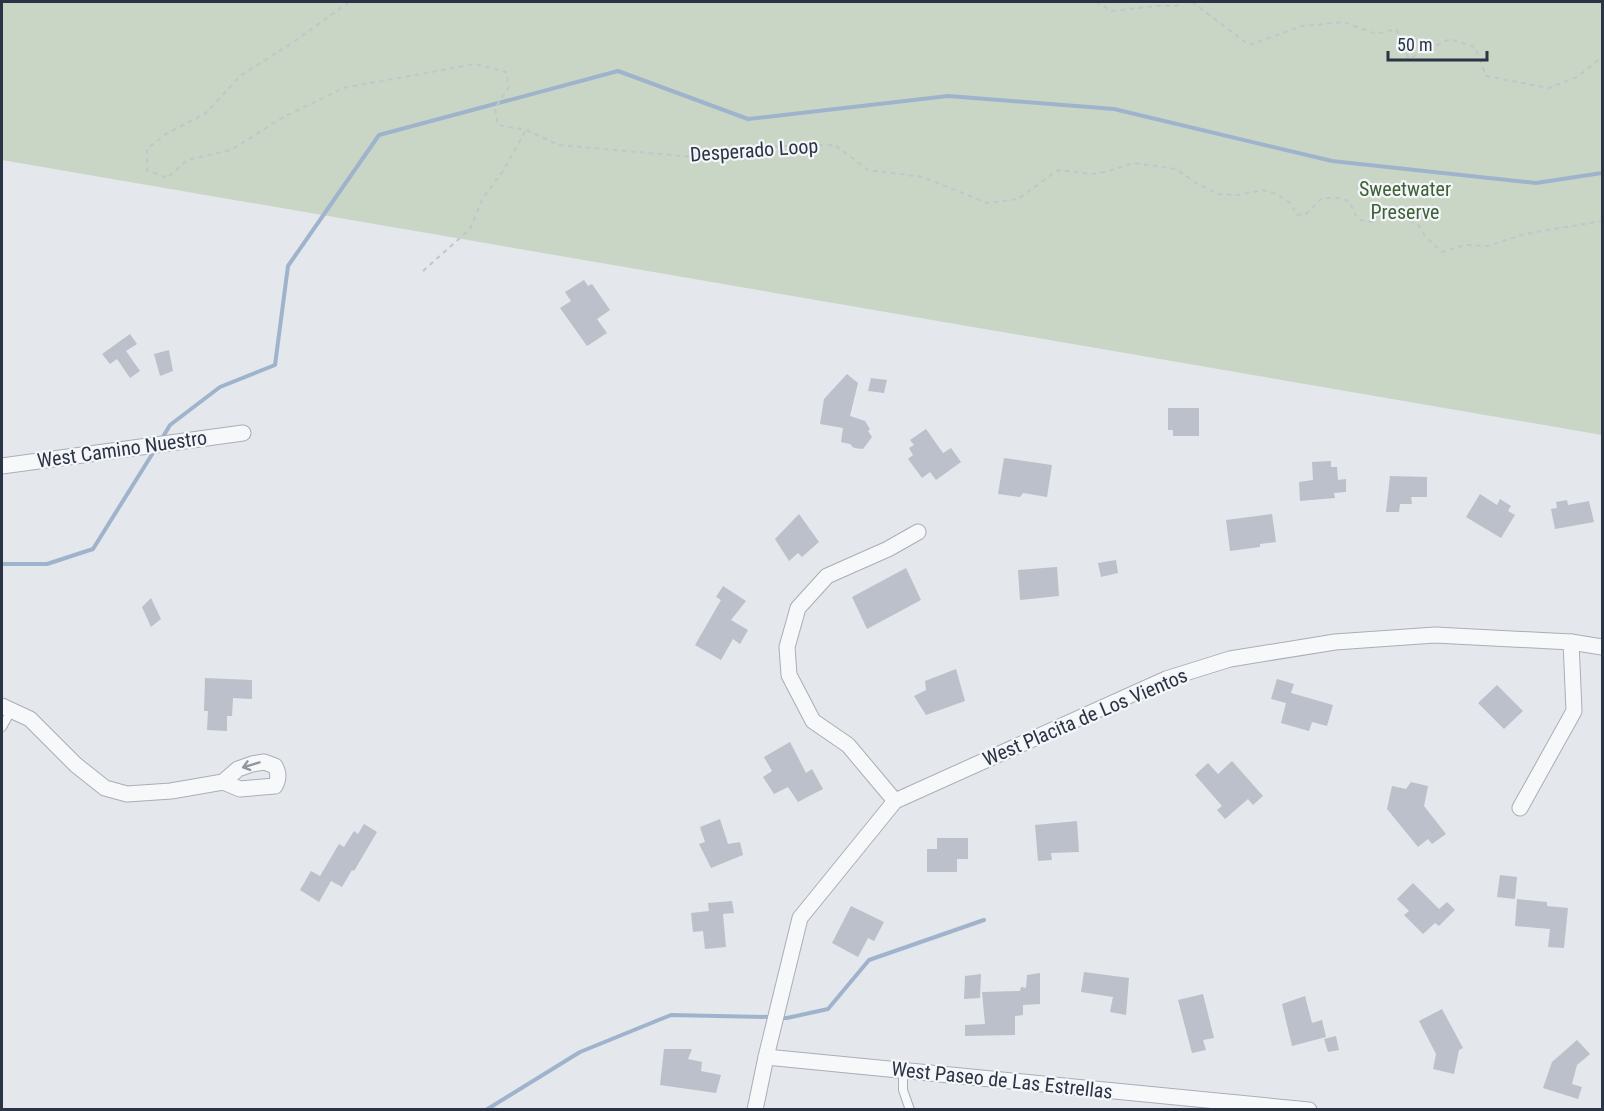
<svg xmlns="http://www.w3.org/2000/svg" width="1604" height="1111" viewBox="0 0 1604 1111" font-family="'Roboto Condensed',sans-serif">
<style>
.green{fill:#c9d6c5}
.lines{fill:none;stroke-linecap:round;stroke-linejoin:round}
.stream{stroke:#9fb4cc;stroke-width:4}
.building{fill:#bbc0ca}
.service-casing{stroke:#a9aeb7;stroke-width:10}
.minor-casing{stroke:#a9aeb7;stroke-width:17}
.path{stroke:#c2c5cb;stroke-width:2;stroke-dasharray:4.5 4.5;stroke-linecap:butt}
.service{stroke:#f7f8fa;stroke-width:8}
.minor{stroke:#f7f8fa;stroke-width:15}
.oneway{stroke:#9196a0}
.labels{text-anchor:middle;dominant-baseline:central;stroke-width:4.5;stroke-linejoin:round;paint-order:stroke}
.street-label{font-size:20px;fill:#2b3445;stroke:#f4f6f9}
.park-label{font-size:20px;fill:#3f6138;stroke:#f4f6f9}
</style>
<rect width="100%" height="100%" fill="#e4e7ec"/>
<polygon class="green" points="2,2 1602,2 1602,435 2,160"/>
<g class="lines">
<g class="stream">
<polyline points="161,440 170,425 220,387 275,365 288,266 379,135 618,71 748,119 948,96 1114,109 1332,161 1536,183 1602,173"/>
<polyline points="2,564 47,564 93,549 156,448"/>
<polyline points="781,1018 787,1018 828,1009 869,960 984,920"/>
<polyline points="486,1110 580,1052 671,1015 770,1017"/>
</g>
</g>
<g class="building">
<polygon points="584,280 588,286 592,284 610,310 597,319 607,333 587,346 560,308 571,301 565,292"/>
<polygon points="130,334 137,344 126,351 140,371 130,378 117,359 110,364 102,354"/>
<polygon points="169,350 173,371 160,376 154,354"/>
<polygon points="847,374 858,383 850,416 865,421 870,429 868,431 872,437 863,449 854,448 850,444 841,442 843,428 820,424 824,399"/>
<polygon points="871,378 887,380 884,393 868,391"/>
<polygon points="1168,408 1199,408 1199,436 1173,436 1173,430 1168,430"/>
<polygon points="926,429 943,453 951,448 961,462 936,480 930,472 922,478 908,459 913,455 909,448 914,445 910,440"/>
<polygon points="1004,458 1052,465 1047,497 1023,493 1020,497 998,494"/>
<polygon points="1331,461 1331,467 1337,467 1338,480 1346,479 1346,492 1334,493 1335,498 1300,501 1299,482 1313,480 1312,462"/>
<polygon points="1390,476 1427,477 1427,497 1411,497 1412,504 1400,504 1399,512 1386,512"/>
<polygon points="1480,494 1497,505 1500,499 1511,506 1508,511 1515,515 1501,538 1466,517"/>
<polygon points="1567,500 1568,505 1589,501 1594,522 1555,529 1551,509 1557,508 1556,502"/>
<polygon points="799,514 819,542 802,557 798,553 789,561 775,539"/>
<polygon points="1272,514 1276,542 1260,544 1260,547 1230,551 1226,520"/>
<polygon points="1116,560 1118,573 1101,577 1098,563"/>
<polygon points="1057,567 1059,596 1020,600 1018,570"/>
<polygon points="906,568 921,600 867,629 852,597"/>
<polygon points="723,586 746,601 731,620 748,630 740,644 733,639 721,660 695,645 721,600 716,597"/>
<polygon points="151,598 161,619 151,627 142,607"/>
<polygon points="956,669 965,701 926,715 914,696 926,690 925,681"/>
<polygon points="205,678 252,680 252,699 233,698 232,716 227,716 227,731 207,730 208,711 204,711"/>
<polygon points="1277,679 1294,684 1291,693 1333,705 1327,726 1312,722 1309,731 1281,723 1286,703 1271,699"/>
<polygon points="1497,685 1523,711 1504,729 1478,703"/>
<polygon points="790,742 806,773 812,769 823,789 798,802 788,787 774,794 763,777 772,771 764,757"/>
<polygon points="1232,761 1263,796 1253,805 1248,799 1225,819 1217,810 1222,806 1195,775 1208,763 1218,774"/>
<polygon points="1411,782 1428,786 1424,806 1446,834 1432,844 1428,839 1418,847 1387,809 1392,786 1406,789"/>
<polygon points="720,819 728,844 740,842 743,855 711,868 699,844 705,842 700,827"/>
<polygon points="1077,821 1079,852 1051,853 1052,860 1038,861 1035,825"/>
<polygon points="364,824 377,832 354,871 352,870 342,887 331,881 319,902 300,890 311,871 320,876 339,844 344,847 354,831 358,834"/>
<polygon points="937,838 968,838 968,859 957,859 957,872 927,872 927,849 937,849"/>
<polygon points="1500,875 1517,877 1515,899 1497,897"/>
<polygon points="1413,883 1439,909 1447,902 1455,910 1439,926 1435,923 1423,934 1404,915 1409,911 1397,899"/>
<polygon points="1517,899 1547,902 1547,906 1568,908 1564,948 1548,947 1550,929 1515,926"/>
<polygon points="732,901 734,913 723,914 726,947 705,949 703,931 693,932 691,913 709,911 708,903"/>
<polygon points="851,906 884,922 874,941 868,938 858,957 832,943"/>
<polygon points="1084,972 1129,978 1126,1015 1110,1012 1113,997 1081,992"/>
<polygon points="1040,973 1040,1004 1023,1005 1023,1015 1015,1016 1015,1035 965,1036 965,1025 985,1024 982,992 1020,991 1021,987 1026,988 1027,975"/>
<polygon points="981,974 980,998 964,999 965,976"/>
<polygon points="1203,994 1214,1038 1203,1040 1206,1050 1192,1053 1178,1000"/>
<polygon points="1305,996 1312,1023 1322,1020 1326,1037 1292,1046 1282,1004"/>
<polygon points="1442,1009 1463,1048 1459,1050 1454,1074 1433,1069 1436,1054 1419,1021"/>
<polygon points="1336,1036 1339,1050 1328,1052 1324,1039"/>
<polygon points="1577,1040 1590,1054 1577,1065 1572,1084 1582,1087 1578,1099 1543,1088 1552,1062"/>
<polygon points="664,1049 692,1049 688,1059 702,1062 701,1071 721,1075 716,1093 660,1085"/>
</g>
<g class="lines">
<defs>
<g id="service">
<polyline points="2,727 11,711"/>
<polyline points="903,1070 903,1090 910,1110"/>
</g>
<g id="minor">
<polyline points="2,466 243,433"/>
<path d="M2 706 30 719 76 765 105 788 127 794 171 791 223 782 238 769 252 764 264 762 275 766C279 773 279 779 275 786L240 789 223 782"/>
<polyline points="895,801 848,745 813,721 789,675 787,647 798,608 827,576 888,549 918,532"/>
<polyline points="1520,808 1574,711 1571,642"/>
<polyline points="766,1057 1309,1110"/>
<polyline points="755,1110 766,1057 800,918 895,801 1166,679 1230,659 1335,642 1435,635 1571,642 1602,647"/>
</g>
</defs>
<use href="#service" class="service-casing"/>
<use href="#minor" class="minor-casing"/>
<g class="path">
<path d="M349 2 295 41 240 76 206 113 166 134 147 149V170L167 178 187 160 231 150 282 118 343 88 475 64 506 72 509 87 495 108 498 125 526 130 559 145 694 157 739 147 835 145 868 170 923 177 987 203 1018 199 1058 170 1092 174 1105 172 1134 163 1176 169 1196 183 1218 194 1237 195 1263 190 1277 194 1290 203 1297 215 1306 214 1322 198H1340L1350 202C1355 215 1356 222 1372 222L1384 206 1397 209 1405 218 1418 225 1426 237 1442 252 1465 245 1488 246 1525 234 1602 221"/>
<polyline points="1096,2 1112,11 1157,6 1176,6 1183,2"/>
<polyline points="1192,2 1249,45 1302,26 1344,22 1376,34 1396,29 1409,59 1450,39 1475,47 1486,76 1549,88 1577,77 1601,58 1602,58"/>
<polyline points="423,271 470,229 483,198 503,171 526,130"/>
</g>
<use href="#service" class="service"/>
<use href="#minor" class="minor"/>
</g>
<defs><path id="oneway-shaft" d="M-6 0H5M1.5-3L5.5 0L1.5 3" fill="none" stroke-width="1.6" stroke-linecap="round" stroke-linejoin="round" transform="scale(1.5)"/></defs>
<use class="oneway" href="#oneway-shaft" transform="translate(251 765) rotate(163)"/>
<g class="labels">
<g class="street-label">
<text transform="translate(754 150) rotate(-4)">Desperado Loop</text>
<text transform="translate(122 449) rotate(-8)">West Camino Nuestro</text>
<text transform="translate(1085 717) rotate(-23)">West Placita de Los Vientos</text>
<text transform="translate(1002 1080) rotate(6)">West Paseo de Las Estrellas</text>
</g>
<g class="park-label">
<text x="1405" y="189">Sweetwater<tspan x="1405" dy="23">Preserve</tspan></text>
</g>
</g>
<rect width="1604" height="1111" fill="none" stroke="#2b3445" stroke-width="6"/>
<path d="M1388 51v9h99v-9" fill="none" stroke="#2b3445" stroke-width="3"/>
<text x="1397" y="51" font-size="18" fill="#2b3445" stroke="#f4f6f9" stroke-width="4.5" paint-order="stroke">50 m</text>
</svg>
